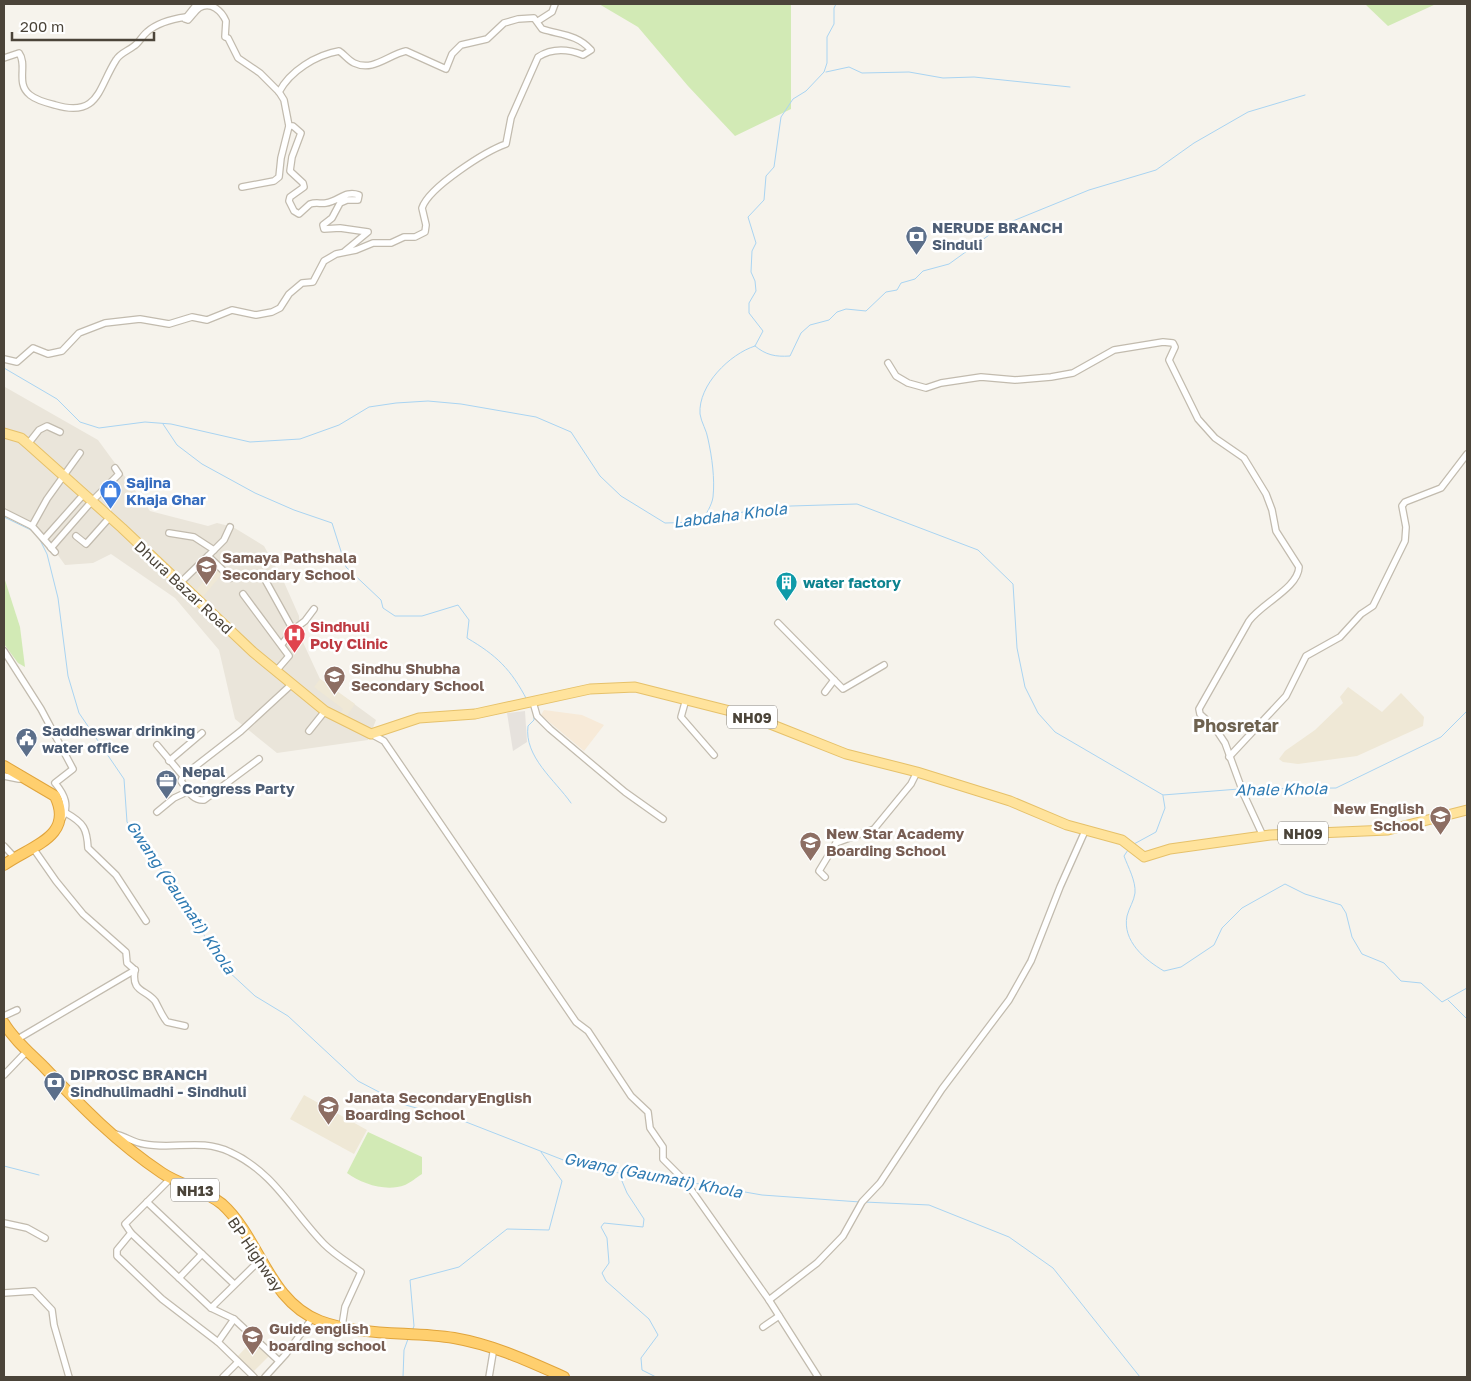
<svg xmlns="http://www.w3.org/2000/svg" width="1471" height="1381" viewBox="0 0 1471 1381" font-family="'Golos Text',sans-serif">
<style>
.residential{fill:#eae5da}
.commercial{fill:#f7ead8}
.industrial{fill:#e6e2dd}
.education{fill:#efe8d6}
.green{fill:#d2eab5}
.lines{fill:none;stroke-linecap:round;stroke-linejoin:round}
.stream{stroke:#a9d4f2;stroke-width:1}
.street-casing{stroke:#c2bbae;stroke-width:8}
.primary-casing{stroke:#e6c16a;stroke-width:11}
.highway-casing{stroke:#e0a43c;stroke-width:12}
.street{stroke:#fff;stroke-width:5.5}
.primary{stroke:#ffe39c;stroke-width:9}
.highway{stroke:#ffcf6e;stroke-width:10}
.labels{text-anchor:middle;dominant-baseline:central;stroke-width:5;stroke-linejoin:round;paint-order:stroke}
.shield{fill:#fff;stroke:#817c74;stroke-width:1}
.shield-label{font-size:14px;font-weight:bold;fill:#4b4439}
.service-label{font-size:15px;font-weight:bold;fill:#4e5e75;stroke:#fff;text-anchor:start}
.shop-label{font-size:15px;font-weight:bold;fill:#366cbe;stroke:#fff;text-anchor:start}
.education-label{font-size:15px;font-weight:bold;fill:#785e54;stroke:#fff;text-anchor:start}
.culture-label{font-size:15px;font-weight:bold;fill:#0d838f;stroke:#fff;text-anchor:start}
.street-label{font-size:15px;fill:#4b4439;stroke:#fff}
.health-label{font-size:15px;font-weight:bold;fill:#be3a42;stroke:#fff;text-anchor:start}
.water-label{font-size:16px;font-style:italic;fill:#2e7ab2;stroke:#fff}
.quarter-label{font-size:18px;font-weight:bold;fill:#6e6250;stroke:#fff}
</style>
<rect width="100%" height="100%" fill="#f6f3ec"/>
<polygon class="residential" points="5,387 98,440 150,511 208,526 217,523 233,527 264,546 283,580 299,616 300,636 320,679 376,720 368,740 277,753 235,719 219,650 175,598 111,554 93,563 65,565 37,526 4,512"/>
<polygon class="commercial" points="544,710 582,715 604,725 584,751 541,715"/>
<polygon class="industrial" points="525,711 527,742 513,751 507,713"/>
<g class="education">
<polygon points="208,558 223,573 201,599 194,593 206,578 196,570"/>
<polygon points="320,679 355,704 345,719 339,716 343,709 314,687"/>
<polygon points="1348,687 1382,712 1401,693 1424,717 1423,726 1357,756 1298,764 1283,762 1279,759 1285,751 1315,730 1343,703 1340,697"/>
<polygon points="304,1095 367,1130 354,1154 290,1119"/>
<polygon points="253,1340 270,1355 254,1371 237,1357"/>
</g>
<g class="green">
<polygon points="599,4 791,4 791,109 735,136 688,86 638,27"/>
<polygon points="1365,4 1436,4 1388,26"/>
<polygon points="4,577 20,627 25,667 18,663 4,644"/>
<path d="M368 1132 422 1157V1174C417 1177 410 1183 405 1185 386 1192 362 1184 347 1173Z"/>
</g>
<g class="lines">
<g class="stream">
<polyline points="826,72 849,67 862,73 909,72 943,78 974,77 1070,87"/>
<path d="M755 346C766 355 775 357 790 356L801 333 810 325 829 320 837 312 846 309 866 311 886 292 897 290 901 283 915 279 923 271 949 264 1003 225 1089 190 1156 170 1194 143 1248 112 1305 95"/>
<polyline points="4,368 57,399 80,422 99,428 145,422 171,424 250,442 300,439 339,425 369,407 396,403 428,401 461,404 536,417 571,432 600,476 621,496 665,523 702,522 743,512 791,506 857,504 978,550 1013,584 1017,648 1025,687 1038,713 1055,732 1163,795"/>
<path d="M163 424 177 445 202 464 255 493 294 510 332 523 346 567 381 600 383 608 395 616H422L458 605 469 620 467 638C496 655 511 669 527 700"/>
<polyline points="4,517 33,531"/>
<path d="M702 521C706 514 712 505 713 497 715 479 712 457 708 439 707 431 701 422 700 414 698 385 730 354 755 346L763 331 749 313V303L756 291 755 281 751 272 752 251 756 243 748 217 764 200 766 176 774 167 781 117 793 99 806 91 824 72 827 63V37L834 24V8L836 4"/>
<polyline points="40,540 47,554 58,598 68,676 79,713 124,779 127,822 188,906 209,944 228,971 255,996 288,1016 358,1081 402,1104 466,1122 571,1163 619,1173 682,1180"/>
<path d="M534 714V720L528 726C524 757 555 780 571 803"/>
<polyline points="1243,789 1336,788 1441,737 1467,711"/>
<polyline points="1163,795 1239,789"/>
<polyline points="1134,844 1156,832 1165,808 1163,796"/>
<path d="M1128 850 1124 856C1128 867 1136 881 1135 893 1134 901 1129 908 1127 916 1122 941 1145 960 1164 971L1181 967 1214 945 1222 928 1242 908 1285 884 1305 894 1341 905 1346 913 1352 937 1362 954 1384 963 1401 981 1421 983 1442 1002 1467 988"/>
<polyline points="1448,1000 1467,1019"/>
<polyline points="4,1166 39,1175"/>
<polyline points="619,1174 627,1193 644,1219 643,1227 604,1223 601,1227 607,1238 609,1263 602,1273 606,1281 649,1319 658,1335 641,1358 642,1370 656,1377"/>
<polyline points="688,1182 762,1195 860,1202"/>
<polyline points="864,1202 929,1205 1009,1237 1053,1268 1140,1377"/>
<polyline points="412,1331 414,1326 410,1280 459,1267 507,1229 549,1230 562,1181 541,1152"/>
<polyline points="403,1377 404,1350 408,1339"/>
</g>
<defs>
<g id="street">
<path d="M197 4 185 19 188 20C192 16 195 11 199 8 211 0 222 12 226 21L225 37 228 38 238 58 260 73 279 92 284 100 289 126 281 158 279 177 274 181 242 187"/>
<polyline points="538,21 552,12 555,4"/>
<path d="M4 58 19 53C28 65 15 83 30 95 36 100 47 103 55 105 99 118 98 88 116 60 120 53 128 51 134 46 139 43 142 36 147 32 157 23 172 19 186 17"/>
<path d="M289 126H293L301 133 292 157 290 171 303 183 304 187 290 197 289 201 294 211 299 214 310 204C316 202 321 204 326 203 339 201 345 190 359 195L358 200H347L340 203 332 218 323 225 324 229 340 228 368 232 345 251"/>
<path d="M4 359 17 362 33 348 48 354 62 351 79 333 105 323 140 319 169 324 192 317 207 320 232 310 256 315 272 312 280 308 289 294 302 283 313 282 324 261 336 254 356 250 373 243H391L404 237H415L425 232 426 225 422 208C429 187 486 151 506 144L511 118 538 57C552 48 568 49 583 55L591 50C577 34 560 35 542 29L534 18 518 19 504 23 487 39 461 45 452 54 446 69 406 51C388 55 373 72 354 63 348 60 344 54 339 51 316 55 290 71 279 92"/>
<path d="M888 363 896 376 908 383 926 388 941 383 981 377 1015 380 1051 377 1073 373 1114 350 1163 342 1173 343 1175 347 1169 360 1198 419 1215 438 1244 458 1266 494 1272 510 1276 531 1299 567C1298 588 1262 603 1249 621L1199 709 1200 714 1215 728 1225 743 1244 795 1263 836"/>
<polyline points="28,444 39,430 47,426 60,432"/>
<polyline points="4,512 32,526 55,552"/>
<polyline points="32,526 47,499 80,453"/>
<polyline points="169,533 194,537 214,550"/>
<polyline points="76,536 86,544 110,517"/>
<polyline points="44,539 84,494"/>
<polyline points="51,548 92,501 119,474 115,468"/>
<polyline points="208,556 224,540 230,527"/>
<polyline points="263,576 293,630 282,644"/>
<polyline points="180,583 208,556 231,578"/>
<polyline points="243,594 289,656 276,671"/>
<polyline points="778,623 843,689 884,665"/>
<polyline points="293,630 305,621 314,609"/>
<path d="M4 651 41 709 73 769 55 783C65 795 70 806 61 820"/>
<polyline points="825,692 834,680"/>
<polyline points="686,699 681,717 714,755"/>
<polyline points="533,702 537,716 550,729 625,792 663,819"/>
<polyline points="309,731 325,711"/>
<polyline points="371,734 384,741 576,1022 588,1031 631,1096 648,1112 650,1128 663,1147 663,1159 685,1181 769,1300 818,1377"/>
<path d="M157 745 183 776 181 781C187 789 192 801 204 800L259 759"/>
<polyline points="1229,757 1286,696 1306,656 1340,637 1361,614 1373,606 1405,541 1406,527 1402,506 1405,502 1441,488 1467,454"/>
<polyline points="169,761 202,733"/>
<polyline points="4,776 19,779"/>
<polyline points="183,776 241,731 292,684"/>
<polyline points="157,812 174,798 189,791"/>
<path d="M66 813C84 823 87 829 88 848L116 875 146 921"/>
<polyline points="4,846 15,858"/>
<polyline points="33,848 56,881 83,914 126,952 127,963 135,970"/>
<polyline points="825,877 819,871 836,843 874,829 911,784 917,772"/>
<path d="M135 970C131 992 145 989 155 1001 159 1008 162 1016 167 1022L185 1026"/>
<polyline points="4,1016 17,1010"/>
<polyline points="16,1040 135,970"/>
<polyline points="4,1075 27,1051"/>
<path d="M115 1134C125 1136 134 1143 144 1144 174 1150 201 1138 230 1152 274 1172 292 1211 324 1244 335 1255 349 1263 361 1272L345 1307 342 1326"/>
<polyline points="171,1178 125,1224 131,1233 117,1250 117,1256 162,1299 218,1342 254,1377"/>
<polyline points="147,1202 234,1284"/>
<polyline points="4,1223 27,1228 45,1238"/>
<polyline points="131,1233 211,1308 234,1319 279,1361"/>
<polyline points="179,1278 202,1254"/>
<polyline points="4,1293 34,1291 52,1310 54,1325 69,1377"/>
<polyline points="769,1300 817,1263 843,1236 862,1202 880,1183 942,1089 1009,1000 1031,961 1060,887 1085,831"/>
<polyline points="211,1308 261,1259"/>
<polyline points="763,1327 779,1316"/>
<polyline points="218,1342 234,1319"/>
<polyline points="223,1377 238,1362"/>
<polyline points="265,1377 286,1354 313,1317"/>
<polyline points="489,1377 494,1347"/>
</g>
<polyline id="primary" points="4,433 21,438 28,444 122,528 253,652 325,711 371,734 419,718 475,714 590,689 635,687 750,716 846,754 917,772 1010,801 1067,825 1122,840 1144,857 1170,849 1270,835 1388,830 1467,810"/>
<g id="highway">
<path d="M4 766 55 796C75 837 30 846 4 865"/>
<path d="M4 1023C14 1040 30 1053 44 1067 81 1106 117 1143 162 1173 180 1185 205 1190 222 1204 260 1238 268 1301 320 1321 363 1337 410 1331 454 1338 494 1345 528 1361 564 1377"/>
</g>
</defs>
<use href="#street" class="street-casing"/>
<use href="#primary" class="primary-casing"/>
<use href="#highway" class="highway-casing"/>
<use href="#street" class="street"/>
<use href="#primary" class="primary"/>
<use href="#highway" class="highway"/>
</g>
<defs>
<symbol id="bank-pin" viewBox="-11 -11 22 30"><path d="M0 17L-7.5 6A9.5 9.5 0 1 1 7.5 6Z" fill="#5c6f8a" stroke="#fff"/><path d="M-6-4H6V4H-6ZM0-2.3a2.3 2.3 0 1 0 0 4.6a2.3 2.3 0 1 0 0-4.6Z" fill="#fff"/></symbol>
<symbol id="shop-pin" viewBox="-11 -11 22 30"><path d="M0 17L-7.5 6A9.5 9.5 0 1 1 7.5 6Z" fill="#3f7fe0" stroke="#fff"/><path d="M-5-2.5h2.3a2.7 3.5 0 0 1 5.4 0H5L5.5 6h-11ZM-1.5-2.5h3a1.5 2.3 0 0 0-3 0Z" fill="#fff"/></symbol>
<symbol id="school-pin" viewBox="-11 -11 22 30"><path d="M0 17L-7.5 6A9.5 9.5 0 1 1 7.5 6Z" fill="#8d6e63" stroke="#fff"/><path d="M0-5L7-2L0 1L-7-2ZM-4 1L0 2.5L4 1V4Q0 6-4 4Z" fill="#fff"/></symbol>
<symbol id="building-pin" viewBox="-11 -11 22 30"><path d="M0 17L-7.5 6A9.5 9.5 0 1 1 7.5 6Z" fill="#0f9aa8" stroke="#fff"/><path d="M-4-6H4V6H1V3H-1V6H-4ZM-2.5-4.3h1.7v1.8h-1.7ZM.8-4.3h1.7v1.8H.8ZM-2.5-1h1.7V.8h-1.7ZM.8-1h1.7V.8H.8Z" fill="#fff"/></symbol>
<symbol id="hospital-pin" viewBox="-11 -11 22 30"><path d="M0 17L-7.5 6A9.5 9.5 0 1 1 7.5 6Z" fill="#e0444e" stroke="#fff"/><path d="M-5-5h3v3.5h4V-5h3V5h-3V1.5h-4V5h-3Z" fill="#fff"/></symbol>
<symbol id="civic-pin" viewBox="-11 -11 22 30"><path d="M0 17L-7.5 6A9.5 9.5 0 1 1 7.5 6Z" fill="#5c6f8a" stroke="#fff"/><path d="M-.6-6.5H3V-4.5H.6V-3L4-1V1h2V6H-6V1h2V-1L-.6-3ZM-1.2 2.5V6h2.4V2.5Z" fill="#fff"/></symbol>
<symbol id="office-pin" viewBox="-11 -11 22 30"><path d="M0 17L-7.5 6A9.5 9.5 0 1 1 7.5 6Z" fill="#5c6f8a" stroke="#fff"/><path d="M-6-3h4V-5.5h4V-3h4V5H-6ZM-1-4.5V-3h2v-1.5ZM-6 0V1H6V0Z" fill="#fff"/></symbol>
</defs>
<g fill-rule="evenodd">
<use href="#bank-pin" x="904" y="224" width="25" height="34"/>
<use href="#shop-pin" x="98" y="478" width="25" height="34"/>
<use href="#school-pin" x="194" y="554" width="25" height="34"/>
<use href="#building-pin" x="774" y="570" width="25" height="34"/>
<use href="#hospital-pin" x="282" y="622" width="25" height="34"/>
<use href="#school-pin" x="322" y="664" width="25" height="34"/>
<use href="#civic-pin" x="14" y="726" width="25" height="34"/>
<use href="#office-pin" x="154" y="768" width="25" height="34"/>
<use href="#school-pin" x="1428" y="804" width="25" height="34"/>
<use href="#school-pin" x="798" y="830" width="25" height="34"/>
<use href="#bank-pin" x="42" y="1070" width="25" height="34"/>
<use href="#school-pin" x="316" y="1094" width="25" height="34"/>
<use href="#school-pin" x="240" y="1324" width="25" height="34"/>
</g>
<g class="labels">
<g class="shield">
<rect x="727" y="705.5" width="50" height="23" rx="4"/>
<rect x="1278" y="821.5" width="50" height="23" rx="4"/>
<rect x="171" y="1178.5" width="48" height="23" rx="4"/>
</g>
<g class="shield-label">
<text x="752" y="717">NH09</text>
<text x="1303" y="833">NH09</text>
<text x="195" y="1190">NH13</text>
</g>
<g class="service-label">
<text x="932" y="227">NERUDE BRANCH<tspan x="932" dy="17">Sinduli</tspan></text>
<text x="42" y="730">Saddheswar drinking<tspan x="42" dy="17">water office</tspan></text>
<text x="182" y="771">Nepal<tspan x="182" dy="17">Congress Party</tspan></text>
<text x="70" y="1074">DIPROSC BRANCH<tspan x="70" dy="17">Sindhulimadhi - Sindhuli</tspan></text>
</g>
<g class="shop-label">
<text x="126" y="482">Sajina<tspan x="126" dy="17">Khaja Ghar</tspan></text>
</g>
<g class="education-label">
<text x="222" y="557">Samaya Pathshala<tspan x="222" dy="17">Secondary School</tspan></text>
<text x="351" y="668">Sindhu Shubha<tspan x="351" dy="17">Secondary School</tspan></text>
<text x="1424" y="808" text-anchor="end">New English<tspan x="1424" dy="17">School</tspan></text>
<text x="826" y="833">New Star Academy<tspan x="826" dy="17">Boarding School</tspan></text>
<text x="345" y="1097">Janata SecondaryEnglish<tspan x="345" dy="17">Boarding School</tspan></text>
<text x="269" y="1328">Guide english<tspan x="269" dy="17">boarding school</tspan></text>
</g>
<g class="culture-label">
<text x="803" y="582">water factory</text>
</g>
<g class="street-label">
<text transform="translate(184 587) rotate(43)">Dhura Bazar Road</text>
<text transform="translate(256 1254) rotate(56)">BP Highway</text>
</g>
<g class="health-label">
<text x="310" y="626">Sindhuli<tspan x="310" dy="17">Poly Clinic</tspan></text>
</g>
<g class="water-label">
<text transform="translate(730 515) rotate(-7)">Labdaha Khola</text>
<text transform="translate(1281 789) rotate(-1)">Ahale Khola</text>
<text transform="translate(181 897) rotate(56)">Gwang (Gaumati) Khola</text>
<text transform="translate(653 1175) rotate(11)">Gwang (Gaumati) Khola</text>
</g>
<g class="quarter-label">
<text x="1236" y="725">Phosretar</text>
</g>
</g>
<rect width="1471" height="1381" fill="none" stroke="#4b4439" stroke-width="10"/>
<path d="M12 32v8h142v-8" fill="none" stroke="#4b4439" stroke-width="2.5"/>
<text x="20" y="32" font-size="15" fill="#4b4439" stroke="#ffffff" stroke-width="4" paint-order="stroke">200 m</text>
</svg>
